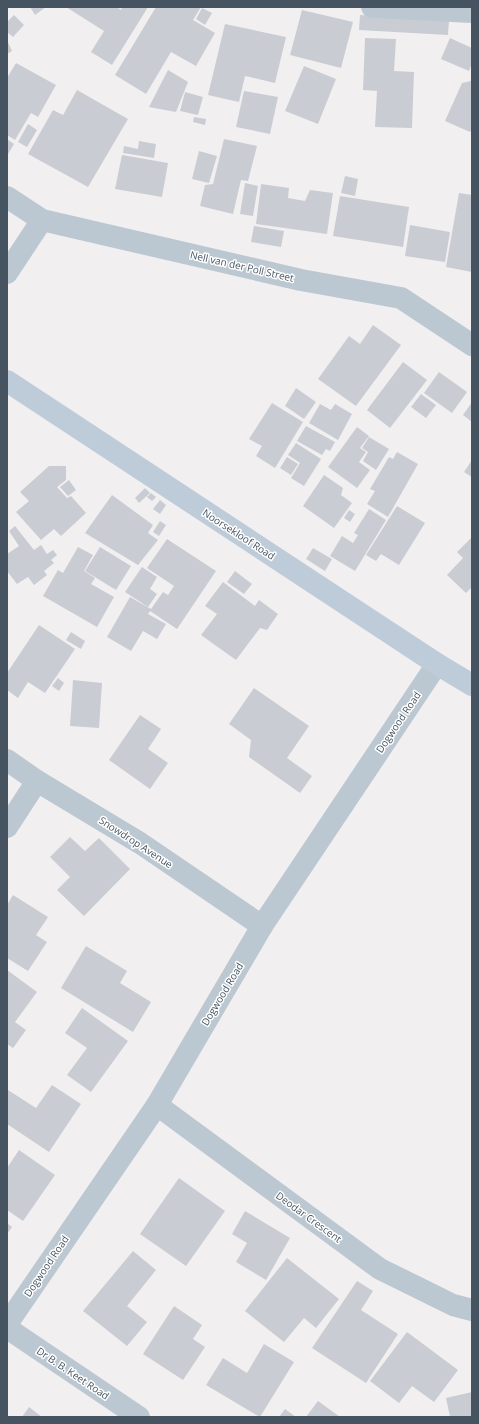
<svg xmlns="http://www.w3.org/2000/svg" width="479" height="1424" viewBox="0 0 479 1424" font-family="'Open Sans',sans-serif">
<style>
.building{fill:#c9cdd3}
.lines{fill:none;stroke-linecap:round;stroke-linejoin:round}
.street{stroke:#bcc8d1;stroke-width:22}
.secondary{stroke:#beccd9;stroke-width:22}
.labels{text-anchor:middle;dominant-baseline:central;stroke-width:3;stroke-linejoin:round;paint-order:stroke}
.street-label{font-size:10px;fill:#455460;stroke:#fff}
</style>
<rect width="100%" height="100%" fill="#f2eff0"/>
<g class="building">
<polygon points="30,7 46,7 35,15"/>
<polygon points="66,7 117,7 121,10 122,7 148,7 112,65 91,52 104,31"/>
<polygon points="156,7 201,7 193,20 215,33 196,66 171,52 146,94 115,75"/>
<polygon points="202,8 212,13 205,25 196,19"/>
<polygon points="302,10 353,22 341,68 290,55"/>
<polygon points="14,15 24,25 13,37 7,32 7,22"/>
<polygon points="360,15 449,20 448,35 359,30"/>
<polygon points="225,24 286,37 275,83 245,76 239,102 208,95"/>
<polygon points="365,38 396,39 394,71 414,72 412,128 375,127 377,91 363,90"/>
<polygon points="450,38 472,48 472,63 469,71 441,59"/>
<polygon points="7,40 12,51 7,54"/>
<polygon points="16,63 56,85 38,117 31,113 15,140 7,135 7,78"/>
<polygon points="304,66 336,79 318,124 285,111"/>
<polygon points="168,70 188,82 176,112 149,107"/>
<polygon points="472,78 472,129 470,132 445,121 462,83 471,81"/>
<polygon points="77,90 128,119 88,187 28,154 53,110 63,115"/>
<polygon points="244,91 278,97 270,134 236,127"/>
<polygon points="185,92 203,97 198,115 180,111"/>
<polygon points="194,117 206,119 205,125 193,122"/>
<polygon points="28,124 37,130 27,147 18,142"/>
<polygon points="7,139 14,144 7,156"/>
<polygon points="224,139 257,146 248,181 241,180 233,214 200,206 205,185 213,184"/>
<polygon points="139,141 156,144 154,158 123,153 124,146 138,149"/>
<polygon points="199,151 217,156 209,183 192,179"/>
<polygon points="122,155 168,163 162,197 115,189"/>
<polygon points="345,176 358,179 355,196 341,193"/>
<polygon points="245,183 258,186 253,216 240,214"/>
<polygon points="261,184 289,188 288,198 305,201 310,190 333,193 327,234 256,224"/>
<polygon points="459,193 472,195 472,272 446,267"/>
<polygon points="340,196 409,207 403,247 333,236"/>
<polygon points="410,225 450,232 445,262 405,256"/>
<polygon points="254,226 284,231 281,247 251,242"/>
<polygon points="373,325 401,345 356,406 318,379 349,336 360,344"/>
<polygon points="403,362 427,380 390,428 367,410"/>
<polygon points="439,372 467,392 452,413 424,393"/>
<polygon points="296,388 316,402 304,419 285,406"/>
<polygon points="421,394 436,405 426,418 411,407"/>
<polygon points="472,402 472,422 463,415"/>
<polygon points="272,403 303,422 275,468 256,456 262,446 249,439"/>
<polygon points="320,404 331,410 335,404 352,414 338,440 309,423"/>
<polygon points="306,426 335,442 330,451 326,449 322,455 297,441"/>
<polygon points="357,427 369,436 360,448 366,452 359,462 370,470 357,488 328,467"/>
<polygon points="369,437 389,449 376,470 363,461 368,452 362,448"/>
<polygon points="296,443 321,459 304,486 291,478 300,463 288,455"/>
<polygon points="397,452 418,464 388,517 367,504 375,491 370,489 389,457 393,459"/>
<polygon points="287,457 298,464 291,475 280,468"/>
<polygon points="472,460 472,477 464,472"/>
<polygon points="49,466 66,466 66,480 57,487 67,498 71,496 86,513 61,536 54,529 41,540 16,512 29,501 20,492"/>
<polygon points="324,475 343,488 341,495 352,503 334,528 303,506"/>
<polygon points="69,480 76,490 68,496 60,487"/>
<polygon points="145,488 150,493 139,503 135,498"/>
<polygon points="151,493 156,497 152,501 147,497"/>
<polygon points="112,495 153,525 148,533 158,540 138,565 85,533"/>
<polygon points="160,500 166,505 160,514 153,509"/>
<polygon points="397,506 425,523 399,565 381,554 376,561 366,555"/>
<polygon points="369,509 386,520 355,571 330,556 342,536 353,543 358,535 354,533"/>
<polygon points="349,510 355,514 350,522 344,518"/>
<polygon points="160,521 166,525 159,536 153,532"/>
<polygon points="15,526 34,550 41,545 47,554 53,550 57,555 51,560 54,563 44,571 47,575 34,585 28,577 17,584 7,571 7,554 19,546 9,531"/>
<polygon points="472,537 472,587 466,593 447,575 463,558 457,552"/>
<polygon points="167,539 216,571 177,629 150,611 148,614 166,624 157,639 143,631 131,651 107,637 130,597 151,609 163,592 168,595 174,586 147,568"/>
<polygon points="78,547 93,555 84,571 95,578 91,584 114,597 97,627 43,596 58,570 63,573"/>
<polygon points="100,547 131,566 116,590 85,571"/>
<polygon points="313,548 332,559 325,571 306,559"/>
<polygon points="142,567 157,577 150,589 157,594 148,607 125,592"/>
<polygon points="235,571 252,584 244,594 227,582"/>
<polygon points="223,582 255,606 259,600 278,614 267,630 260,628 236,660 201,635 217,614 205,606"/>
<polygon points="39,625 75,649 45,693 28,682 18,698 7,690 7,673"/>
<polygon points="71,632 85,641 81,649 66,640"/>
<polygon points="58,678 64,683 59,691 52,686"/>
<polygon points="73,680 102,683 99,728 70,726"/>
<polygon points="254,688 309,726 287,758 312,776 300,793 249,757 251,740 229,724"/>
<polygon points="140,715 161,729 148,749 168,763 150,789 109,760"/>
<polygon points="70,837 85,851 99,838 130,869 84,916 57,890 70,877 50,857"/>
<polygon points="13,895 48,917 36,935 47,942 28,971 7,958 7,905"/>
<polygon points="86,946 127,971 120,983 151,1002 133,1032 61,988"/>
<polygon points="7,970 37,992 15,1022 26,1030 13,1048 7,1044"/>
<polygon points="82,1008 128,1041 91,1092 67,1075 87,1048 65,1033"/>
<polygon points="52,1085 81,1104 49,1152 7,1124 7,1091 8,1090 36,1108"/>
<polygon points="19,1150 55,1175 23,1221 7,1210 7,1168"/>
<polygon points="179,1178 225,1211 186,1266 140,1234"/>
<polygon points="245,1211 290,1238 266,1280 236,1262 247,1243 232,1234"/>
<polygon points="7,1223 12,1227 7,1234"/>
<polygon points="133,1251 156,1270 127,1306 147,1322 127,1346 83,1311"/>
<polygon points="287,1258 339,1299 316,1328 304,1318 284,1342 245,1311"/>
<polygon points="357,1281 373,1291 361,1310 398,1334 366,1383 312,1348"/>
<polygon points="174,1306 202,1325 193,1339 205,1347 183,1380 143,1354"/>
<polygon points="407,1332 458,1370 434,1402 412,1386 399,1403 370,1381"/>
<polygon points="264,1344 294,1362 260,1417 206,1385 223,1358 247,1373"/>
<polygon points="472,1392 472,1417 450,1417 446,1398"/>
<polygon points="318,1401 340,1417 306,1417"/>
<polygon points="29,1407 42,1417 22,1417"/>
<polygon points="285,1409 296,1417 279,1417"/>
</g>
<g class="lines">
<g class="street">
<polyline points="372,7 472,12"/>
<polyline points="7,197 42,220 301,280 401,298 472,345"/>
<polyline points="7,273 42,220"/>
<polyline points="7,760 37,781 140,843 262,926"/>
<polyline points="7,827 37,781"/>
<polyline points="157,1105 380,1269 453,1305 472,1310"/>
<polyline points="7,1324 157,1105 262,926 437,664"/>
<polyline points="7,1328 139,1417"/>
</g>
<polyline class="secondary" points="7,381 437,664 472,685"/>
</g>
<g class="labels">
<g class="street-label">
<text transform="translate(242 266) rotate(13)">Nell van der Poll Street</text>
<text transform="translate(239 534) rotate(33)">Noorsekloof Road</text>
<text transform="translate(398 722) rotate(-56)">Dogwood Road</text>
<text transform="translate(136 842) rotate(33)">Snowdrop Avenue</text>
<text transform="translate(222 994) rotate(-59)">Dogwood Road</text>
<text transform="translate(309 1217) rotate(36)">Deodar Crescent</text>
<text transform="translate(46 1266) rotate(-56)">Dogwood Road</text>
<text transform="translate(73 1373) rotate(34)">Dr B. B. Keet Road</text>
</g>
</g>
<rect width="479" height="1424" fill="none" stroke="#455460" stroke-width="16"/>
</svg>
